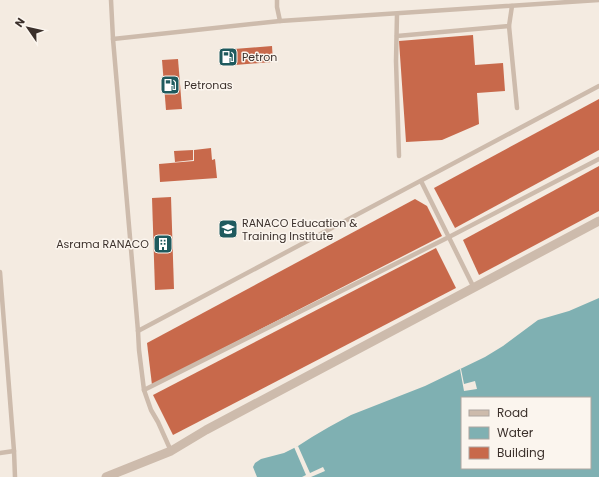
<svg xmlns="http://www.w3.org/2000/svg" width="599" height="477" viewBox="0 0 599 477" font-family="Poppins,sans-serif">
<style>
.water{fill:#7fb0b2;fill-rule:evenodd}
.pier{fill:#f4ebe1}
.building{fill:#c8694b}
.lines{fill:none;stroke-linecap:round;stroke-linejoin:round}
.lane{stroke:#cdbbac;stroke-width:4.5}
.street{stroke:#cdbbac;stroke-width:9}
.labels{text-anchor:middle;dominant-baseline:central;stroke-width:3;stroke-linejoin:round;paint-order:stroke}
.poi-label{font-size:11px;fill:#3b302b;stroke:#fbf5ee;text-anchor:start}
</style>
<rect width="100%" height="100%" fill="#f4ebe1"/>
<path class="water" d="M599 298V477H257L253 467 255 463 261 459 284 453 298 446 312 437 329 427 351 415 425 386 485 357 503 346 538 320 569 311ZM462 398H590V468H462Z"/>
<g class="pier">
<polygon points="460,369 461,369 464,384 475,381 477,389 464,391"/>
<polygon points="298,446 310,473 323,467 325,471 311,477 302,477 306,475 294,447"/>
</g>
<g class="building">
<polygon points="473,35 475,65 503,63 505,91 477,93 479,124 442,140 406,142 399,41"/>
<polygon points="272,46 273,62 235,65 234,49"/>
<polygon points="178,59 182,109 166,110 162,60"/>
<polygon points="599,99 599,150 455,228 434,188"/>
<polygon points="211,148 212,160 215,159 217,178 160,182 159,164 194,161 194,150"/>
<polygon points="193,150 193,160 175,162 174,151"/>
<polygon points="599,166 599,211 479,275 463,240"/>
<polygon points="171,197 174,289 155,290 152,198"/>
<polygon points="415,199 427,206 442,236 152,385 147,343"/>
<polygon points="436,248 456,288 173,435 153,395"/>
</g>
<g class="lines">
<g class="lane">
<polyline points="111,0 113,39 138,331 139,350 144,390 151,410 158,422 171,451"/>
<polyline points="277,0 277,7 280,21"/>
<polyline points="397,14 396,61 399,156"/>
<polyline points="509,26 517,108"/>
<polyline points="397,36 509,26 512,6"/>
<polyline points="113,39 280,21 599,0"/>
<polyline points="421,181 474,288"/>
<polyline points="0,272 14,451 15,477"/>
<polyline points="138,331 599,86"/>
<polyline points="144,390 449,237 599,159"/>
<polyline points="0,453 14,451"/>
</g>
<polyline class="street" points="106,477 171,451 206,430 599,221"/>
</g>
<defs>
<symbol id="fuel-square" viewBox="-11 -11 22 22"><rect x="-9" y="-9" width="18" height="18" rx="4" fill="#1f5a5e" stroke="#fbf5ee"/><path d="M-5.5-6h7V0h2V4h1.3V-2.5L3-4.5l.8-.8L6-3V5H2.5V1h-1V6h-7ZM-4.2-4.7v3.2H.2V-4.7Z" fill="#fff"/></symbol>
<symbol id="university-square" viewBox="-11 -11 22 22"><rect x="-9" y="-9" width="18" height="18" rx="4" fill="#1f5a5e" stroke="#fbf5ee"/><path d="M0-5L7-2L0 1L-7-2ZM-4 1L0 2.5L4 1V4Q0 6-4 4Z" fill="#fff"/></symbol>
<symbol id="building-square" viewBox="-11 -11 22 22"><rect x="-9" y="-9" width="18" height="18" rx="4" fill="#1f5a5e" stroke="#fbf5ee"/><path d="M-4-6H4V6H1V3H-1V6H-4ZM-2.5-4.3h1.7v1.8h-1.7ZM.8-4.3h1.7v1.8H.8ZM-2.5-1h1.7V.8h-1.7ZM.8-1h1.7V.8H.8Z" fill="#fff"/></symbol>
</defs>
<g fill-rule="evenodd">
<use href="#fuel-square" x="217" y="46" width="22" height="22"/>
<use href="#fuel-square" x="159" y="74" width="22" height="22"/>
<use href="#university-square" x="217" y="218" width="22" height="22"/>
<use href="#building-square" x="152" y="233" width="22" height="22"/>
</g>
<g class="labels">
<g class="poi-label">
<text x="242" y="57">Petron</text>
<text x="184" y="85">Petronas</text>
<text x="242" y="223">RANACO Education &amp;<tspan x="242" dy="13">Training Institute</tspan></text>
<text x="149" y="244" text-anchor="end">Asrama RANACO</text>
</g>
</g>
<rect x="461" y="397" width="130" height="72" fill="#fbf5ee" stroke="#aea6a0"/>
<rect x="469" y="410" width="20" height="6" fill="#cdbbac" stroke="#aea6a0"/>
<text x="497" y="417" font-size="12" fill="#3b302b">Road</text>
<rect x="469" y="427" width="20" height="12" fill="#7fb0b2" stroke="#aea6a0"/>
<text x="497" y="437" font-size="12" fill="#3b302b">Water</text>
<rect x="469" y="447" width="20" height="12" fill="#c8694b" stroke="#aea6a0"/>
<text x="497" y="457" font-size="12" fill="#3b302b">Building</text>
<g transform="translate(28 28) rotate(304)" stroke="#fbf5ee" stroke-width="3" paint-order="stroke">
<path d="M0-3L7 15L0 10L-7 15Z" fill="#3b302b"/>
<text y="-6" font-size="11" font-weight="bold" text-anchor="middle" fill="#3b302b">N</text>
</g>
</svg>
